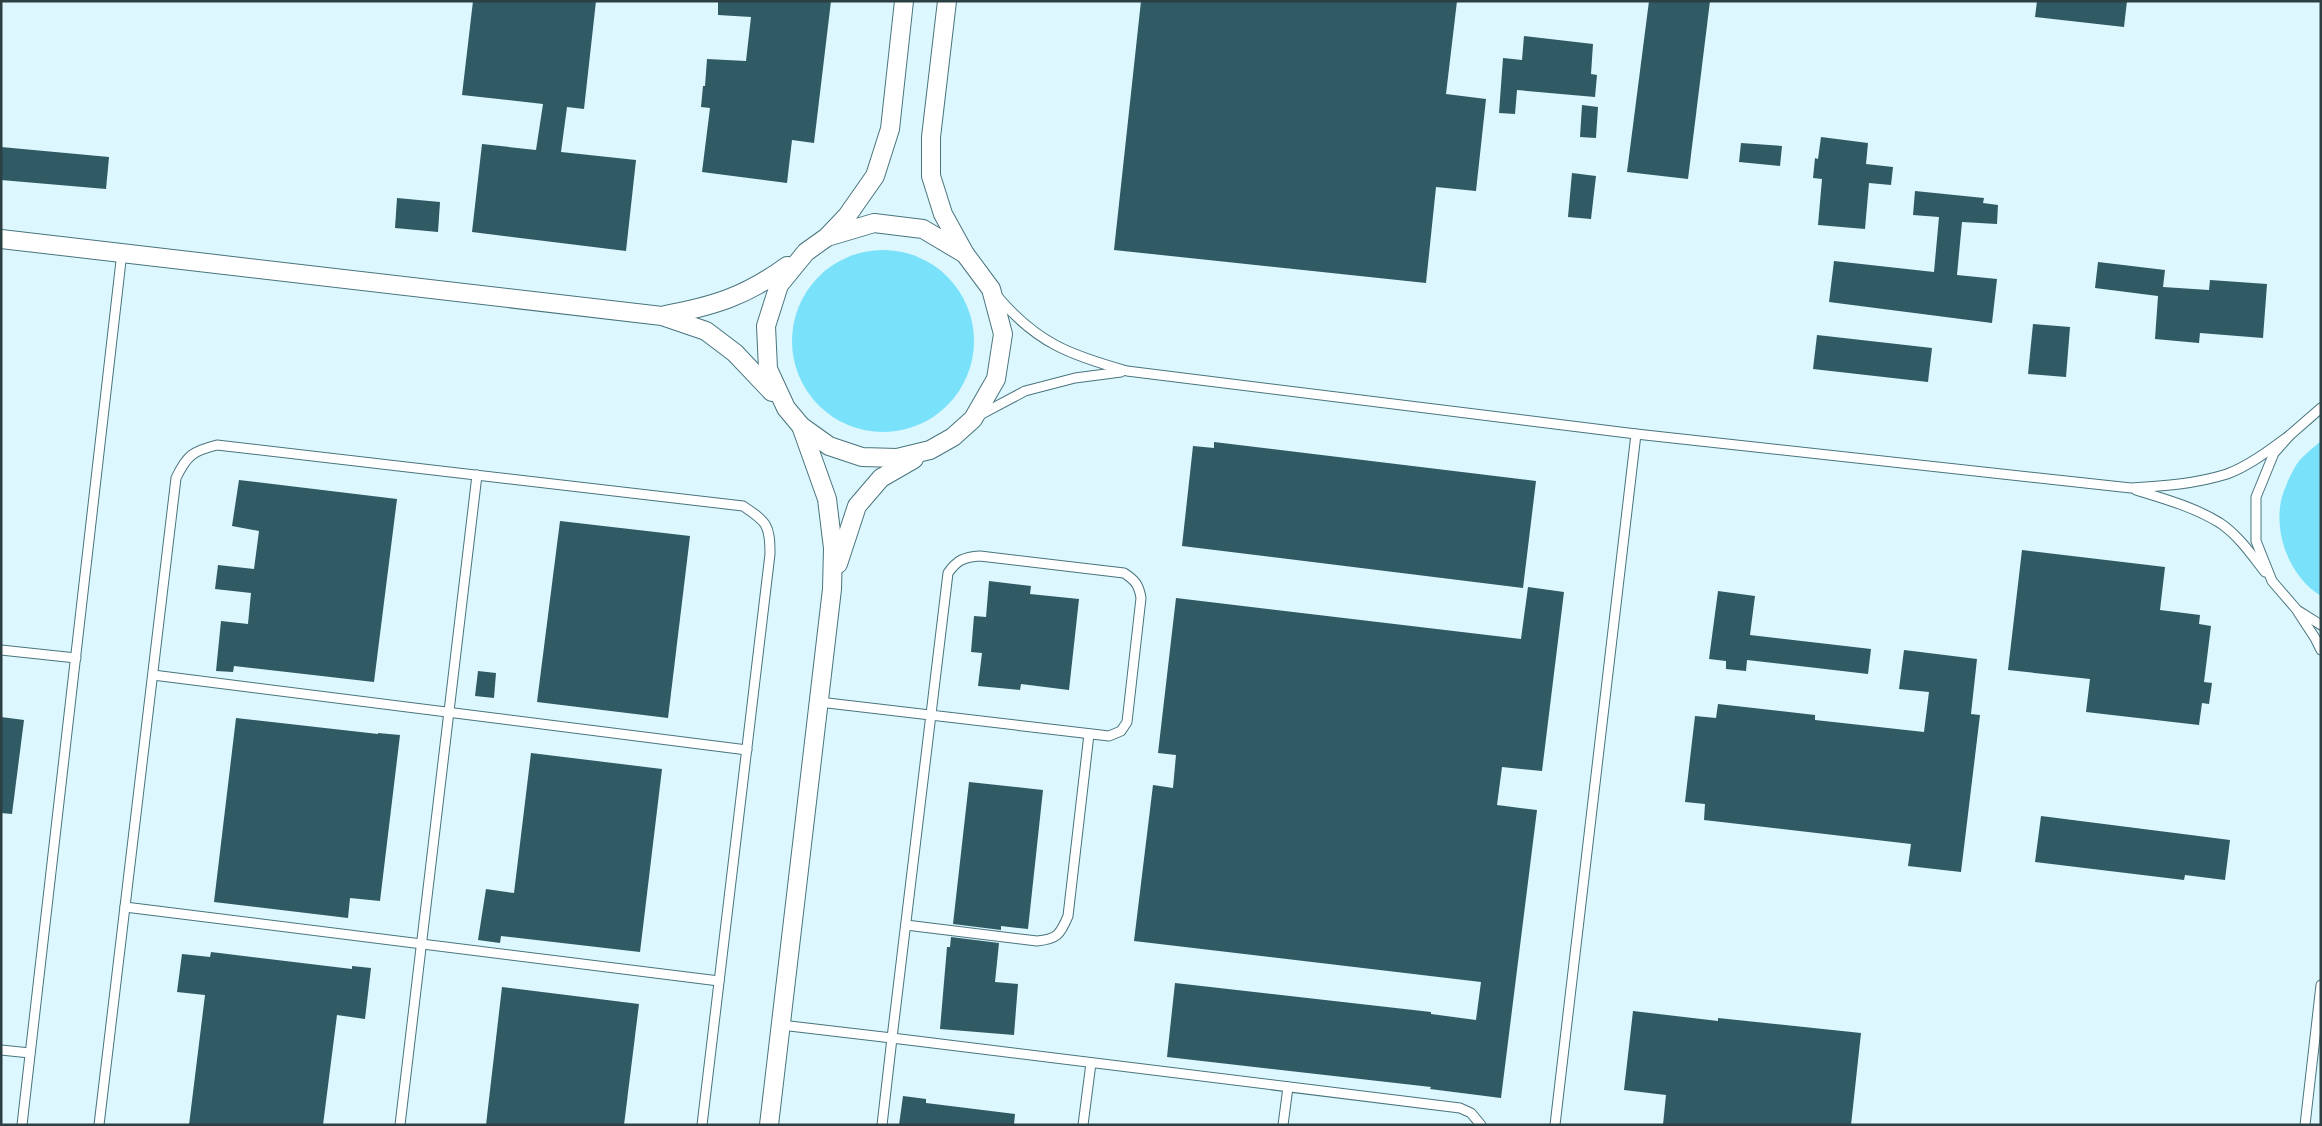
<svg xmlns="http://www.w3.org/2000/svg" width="2322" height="1126" viewBox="0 0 2322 1126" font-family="'Libre Baskerville',serif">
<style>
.green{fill:#79e1f9}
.building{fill:#305a64}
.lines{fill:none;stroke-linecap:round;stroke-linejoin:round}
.service-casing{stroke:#49747e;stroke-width:11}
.minor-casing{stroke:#49747e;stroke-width:20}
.service{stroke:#fff;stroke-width:9}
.minor{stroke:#fff;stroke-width:18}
</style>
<rect width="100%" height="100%" fill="#dcf7fe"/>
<g class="green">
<circle cx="883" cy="341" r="91"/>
<path d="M2321 441V596C2291 578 2274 536 2281 501 2283 491 2289 478 2294 469 2299 458 2312 449 2321 441Z"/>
</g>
<g class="building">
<polygon points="473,1 596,1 584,109 567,107 561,152 636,160 626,251 472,232 482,144 536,150 543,104 462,95"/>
<polygon points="718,1 831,1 814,143 792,140 787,183 702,172 710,108 701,107 703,86 705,86 707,59 746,61 751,17 718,15"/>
<polygon points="1141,1 1457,1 1446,94 1486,99 1476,191 1436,187 1426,283 1114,250"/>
<polygon points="1649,1 1710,1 1688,179 1627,172"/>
<polygon points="2037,1 2127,1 2124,27 2035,17"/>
<polygon points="1524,36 1593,44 1591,74 1597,75 1595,97 1517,90 1515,114 1499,113 1503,58 1522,60"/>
<polygon points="1582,105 1598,107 1596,138 1580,137"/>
<polygon points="1821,137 1868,143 1866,164 1893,167 1891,185 1869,183 1865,229 1818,225 1822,179 1813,178 1815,158 1818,159"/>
<polygon points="1741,143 1782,146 1780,166 1739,162"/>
<polygon points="1,147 109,157 106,189 1,180"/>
<polygon points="1572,173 1596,176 1591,219 1568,217"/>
<polygon points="1915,191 1984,198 1983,203 1998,205 1997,224 1962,222 1957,275 1997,279 1992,323 1829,302 1834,261 1934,272 1939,217 1913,215"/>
<polygon points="397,198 440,202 438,232 395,228"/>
<polygon points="2098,262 2165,270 2163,287 2209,290 2210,280 2267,284 2263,338 2200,333 2199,343 2155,339 2158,296 2095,288"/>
<polygon points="2033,324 2070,327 2066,377 2028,374"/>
<polygon points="1817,335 1932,348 1928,382 1813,369"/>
<polygon points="1214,442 1536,481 1523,588 1182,546 1193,446 1214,448"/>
<polygon points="239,480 397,499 374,682 234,666 233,672 216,671 221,621 248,624 251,593 215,589 218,565 254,569 259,531 232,526"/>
<polygon points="560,521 690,536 668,718 537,702"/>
<polygon points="2022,550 2165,567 2160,610 2200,615 2199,624 2211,626 2204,682 2212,683 2209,704 2202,703 2199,725 2086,712 2090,679 2008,670"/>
<polygon points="989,581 1031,586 1030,594 1079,599 1069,690 1021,684 1020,690 978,686 982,653 971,652 974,616 986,617"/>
<polygon points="1528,587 1564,592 1542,771 1502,767 1497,805 1537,810 1501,1098 1430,1089 1431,1087 1167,1057 1175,983 1431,1012 1431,1014 1476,1020 1481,982 1134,941 1153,785 1173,788 1176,755 1158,753 1176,598 1521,639"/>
<polygon points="1718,591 1755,596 1750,635 1871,649 1868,674 1747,660 1746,671 1726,669 1726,661 1709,659"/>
<polygon points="1904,650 1977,659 1971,714 1980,715 1961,872 1908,866 1911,844 1704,820 1705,804 1685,802 1695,716 1716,718 1718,704 1815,715 1815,720 1924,732 1929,692 1899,689"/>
<polygon points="478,671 496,673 494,698 475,696"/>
<polygon points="1,717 24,720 12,814 1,813"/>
<polygon points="236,718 378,734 378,733 400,735 380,901 350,898 348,918 214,902"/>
<polygon points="531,753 662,769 640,952 501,936 500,943 478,940 486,889 514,893"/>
<polygon points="969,782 1043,790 1028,929 1001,926 1001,930 953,924"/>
<polygon points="2041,816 2230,840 2225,880 2185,875 2184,880 2035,862"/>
<polygon points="951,937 999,943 995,982 1018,984 1014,1035 940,1029 947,947 950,947"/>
<polygon points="211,952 352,969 352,966 371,968 365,1019 337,1015 323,1125 189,1125 205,995 177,992 182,954 210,957"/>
<polygon points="502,987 639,1004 624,1125 486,1125"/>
<polygon points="1633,1011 1718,1021 1718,1018 1861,1033 1851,1125 1663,1125 1666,1095 1624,1090"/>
<polygon points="903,1096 926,1099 926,1103 1015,1114 1014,1125 899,1125"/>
</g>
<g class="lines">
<defs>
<g id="service">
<path d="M998 297C1037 343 1070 355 1127 371L1636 434 2131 488C2164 486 2195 484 2227 474 2249 466 2271 449 2290 435"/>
<polyline points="2321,408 2290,435 2274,453 2256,497 2256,541 2272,581 2297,610 2321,625"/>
<polyline points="978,416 1025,391 1075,378 1121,372"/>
<path d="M2136 490C2165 499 2194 507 2220 523 2238 535 2252 555 2265 572"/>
<polyline points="2298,612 2315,638 2321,650"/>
<polyline points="1,650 76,658"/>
<polyline points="153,675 747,750"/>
<polyline points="125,907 719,981"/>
<path d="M906 925 1037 941C1057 939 1060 935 1068 916L1089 734"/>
<path d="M781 1025 892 1038 948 573C957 560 964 557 980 556L1124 573C1135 580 1139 585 1141 598L1127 722 1121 731 1109 736 819 702"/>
<polyline points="1,1050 30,1053"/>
<polyline points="22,1125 122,252"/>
<path d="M99 1125 176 478C187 455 193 451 217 445L743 506C767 522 770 525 770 554L702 1125"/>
<polyline points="400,1125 477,475"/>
<polyline points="882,1125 892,1038 1460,1108 1471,1113 1481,1125"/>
<polyline points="1083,1125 1091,1063"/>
<polyline points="1283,1125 1288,1087"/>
<polyline points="1555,1125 1636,434"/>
<polyline points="2305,1125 2321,985"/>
</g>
<g id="minor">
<polyline points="947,1 931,137 931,176 943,214 965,254"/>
<polyline points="827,237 874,223 923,229 965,254 991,289 1003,334 996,379 973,419 953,437 930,450 897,458 862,457 829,446 801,426 786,408 768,369 766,326 779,285 806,252 827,237 847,216 875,176 890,129 904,1"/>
<polyline points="1,239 662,316 706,331 735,353 772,392"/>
<path d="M665 315C714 306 746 296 787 266"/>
<polyline points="838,564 857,506 881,478 914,459"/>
<polyline points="769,1125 832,589 833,548 827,499 801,426"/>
</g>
</defs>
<use href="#service" class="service-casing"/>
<use href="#minor" class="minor-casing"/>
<use href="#service" class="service"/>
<use href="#minor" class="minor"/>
</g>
<rect width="2322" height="1126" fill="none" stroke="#2c3f43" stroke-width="5"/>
</svg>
